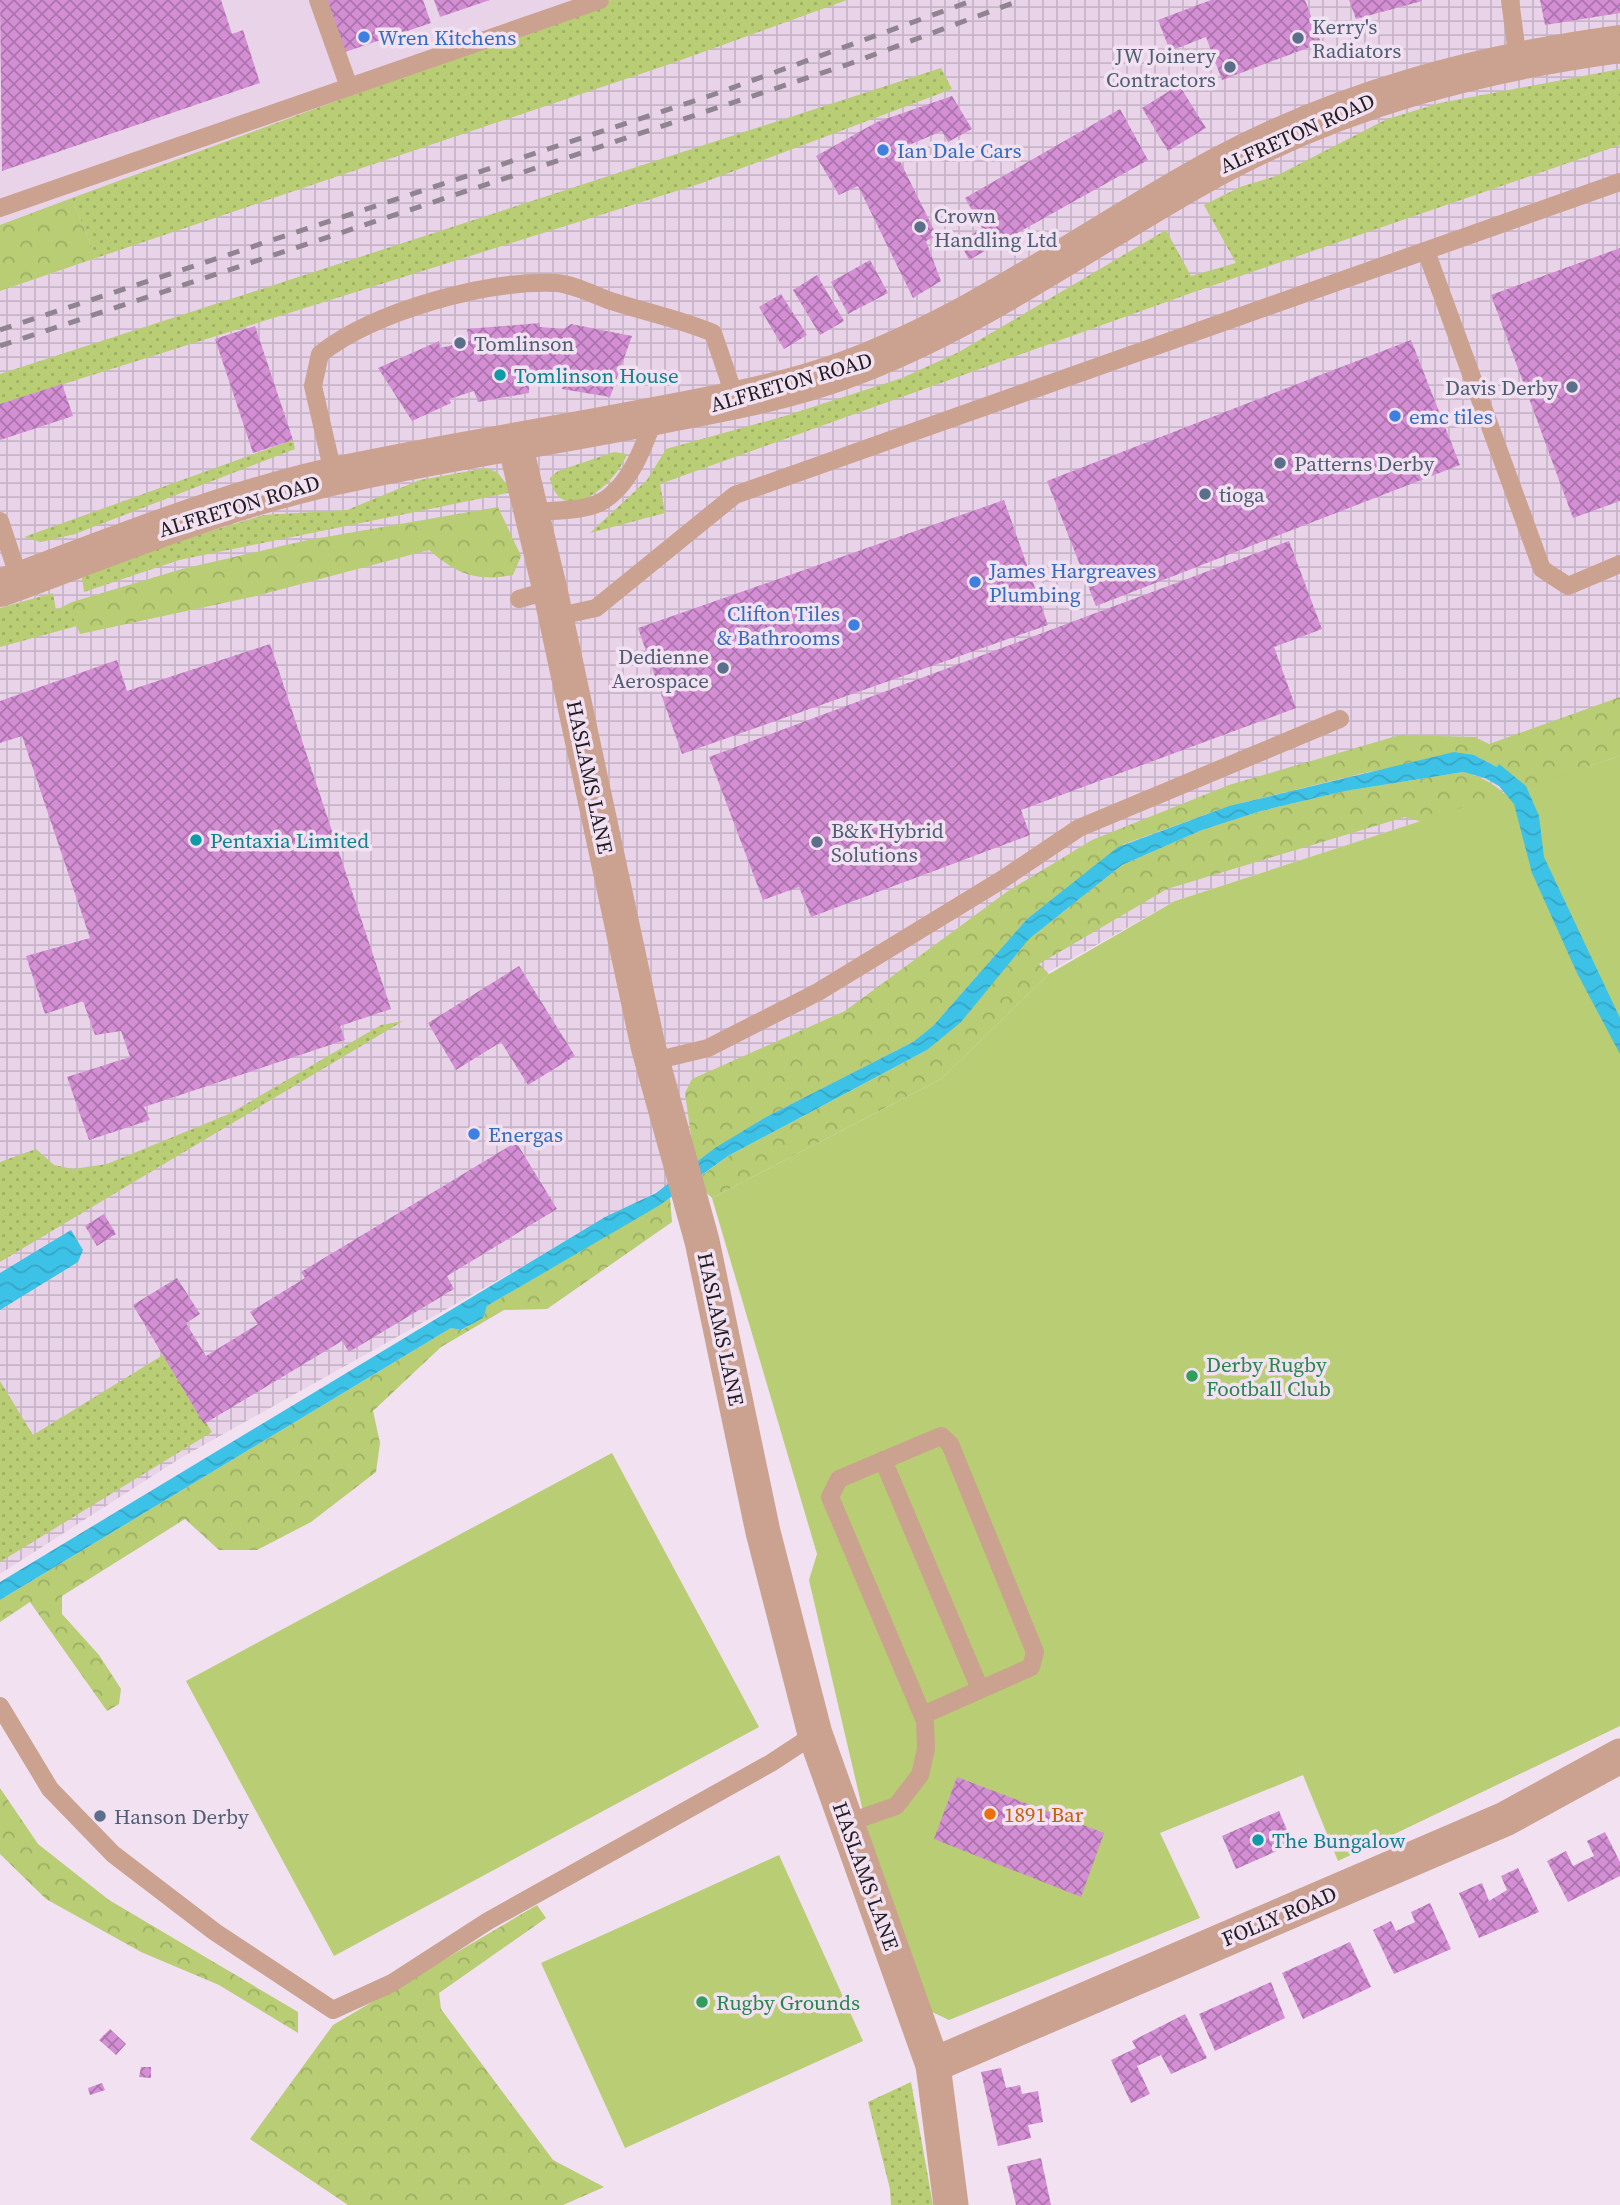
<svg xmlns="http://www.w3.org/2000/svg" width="1620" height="2205" viewBox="0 0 1620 2205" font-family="'Source Serif 4',serif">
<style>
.built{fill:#e9d3e9}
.industrial{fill:url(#industrial-grid)}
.grass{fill:url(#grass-dots)}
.forest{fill:url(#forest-crowns)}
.park{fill:#b8cd74}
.water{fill:url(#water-waves)}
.building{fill:url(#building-cross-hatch)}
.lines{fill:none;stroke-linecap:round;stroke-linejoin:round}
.service{stroke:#cba190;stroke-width:18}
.minor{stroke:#cba190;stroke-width:35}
.tertiary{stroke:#cba190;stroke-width:38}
.rail{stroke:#8f848f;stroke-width:5;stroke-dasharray:12 12;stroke-linecap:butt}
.shop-dot{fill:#3f7fe0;stroke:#f1e1f1;stroke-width:2.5}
.service-dot{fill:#5c6f8a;stroke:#f1e1f1;stroke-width:2.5}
.culture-dot{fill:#0f9aa8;stroke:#f1e1f1;stroke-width:2.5}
.leisure-dot{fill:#2e9e5b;stroke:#f1e1f1;stroke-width:2.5}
.food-dot{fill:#e8710a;stroke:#f1e1f1;stroke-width:2.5}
.labels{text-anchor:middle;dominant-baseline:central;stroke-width:7;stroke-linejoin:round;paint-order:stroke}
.service-label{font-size:21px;fill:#4e5e75;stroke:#f1e1f1;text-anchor:start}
.shop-label{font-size:21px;fill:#366cbe;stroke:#f1e1f1;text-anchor:start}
.street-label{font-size:21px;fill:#221c22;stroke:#f1e1f1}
.culture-label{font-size:21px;fill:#0d838f;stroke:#f1e1f1;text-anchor:start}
.leisure-label{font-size:21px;fill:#27864d;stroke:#f1e1f1;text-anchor:start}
.food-label{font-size:21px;fill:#c56008;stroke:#f1e1f1;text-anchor:start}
</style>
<defs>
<pattern id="industrial-grid" width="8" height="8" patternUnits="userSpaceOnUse" patternTransform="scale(1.75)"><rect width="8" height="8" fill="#e9d3e9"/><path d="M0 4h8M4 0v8" fill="none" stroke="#c8b5c8"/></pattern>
<pattern id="grass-dots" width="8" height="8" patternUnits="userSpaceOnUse" patternTransform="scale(1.75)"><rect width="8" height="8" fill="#b8cd74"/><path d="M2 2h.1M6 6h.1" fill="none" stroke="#9eaf64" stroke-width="1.8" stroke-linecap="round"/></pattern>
<pattern id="forest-crowns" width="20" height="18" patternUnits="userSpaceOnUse" patternTransform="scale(1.75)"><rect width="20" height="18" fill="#b8cd74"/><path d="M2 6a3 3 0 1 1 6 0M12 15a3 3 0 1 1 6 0" fill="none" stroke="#9eaf64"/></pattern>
<pattern id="water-waves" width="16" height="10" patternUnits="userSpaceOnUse" patternTransform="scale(1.75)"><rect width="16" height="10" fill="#3dc2e7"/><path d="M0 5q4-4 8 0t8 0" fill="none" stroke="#35a6c6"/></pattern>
<pattern id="building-cross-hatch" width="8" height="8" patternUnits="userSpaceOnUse" patternTransform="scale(1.75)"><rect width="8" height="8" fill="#d48fd4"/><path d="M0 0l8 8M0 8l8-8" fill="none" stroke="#ac74ac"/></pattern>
</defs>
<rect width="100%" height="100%" fill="#f1e1f1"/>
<polygon class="built" points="0,0 748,0 96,258 0,291"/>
<polygon class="industrial" points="748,0 1620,0 1620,756 1175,901 179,1459 0,1574 0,291 96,258"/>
<g class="grass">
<polygon points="611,0 847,0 670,64 96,258 72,198"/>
<polygon points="941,68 952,89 702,183 0,404 0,374"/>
<polygon points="1620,69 1620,145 1194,292 660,484 665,513 590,533 647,480 666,449 785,416 902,378 959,352 1166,230 1191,276 1236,263 1204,205 1240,187 1276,176 1387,119 1440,103"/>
<polygon points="293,440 295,449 75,534 41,542 24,537"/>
<path d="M614 452 627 454C617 483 561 531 550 478L558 471Z"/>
<polygon points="486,468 497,472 513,492 179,560 84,592 82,578 103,563 264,515 347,510 420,480"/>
<polygon points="53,593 56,610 72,602 77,626 0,647 0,608"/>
<polygon points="403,1021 0,1262 0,1162 36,1149 54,1165 73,1169 107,1164 229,1114 381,1025"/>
<polygon points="163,1355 212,1432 0,1562 0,1381 33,1435"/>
<polygon points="911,2082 933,2205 891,2205 890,2189 868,2102"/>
</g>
<g class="forest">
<polygon points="72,198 96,258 0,291 0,225"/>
<path d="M498 507 521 556 513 575C476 582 457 574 429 550L256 596 80 634 72 615V602L182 569 308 540Z"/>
<polygon points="1620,697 1620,756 1586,767 1620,1018 1499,765 1497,767 1474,755 1368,772 1229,806 1124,844 1027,919 933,1026 913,1042 766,1117 695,1163 685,1093 692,1079 845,1011 1008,891 1092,840 1229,785 1400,735 1475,737 1489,744"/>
<path d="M1463 772C1486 778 1498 786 1514 804L1461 833 1405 817 1167 889 1039 964 1049 974 941 1079 712 1198 694 1181 728 1156 927 1050 1029 939 1122 865 1202 830 1261 811 1345 791Z"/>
<polygon points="670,1198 672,1222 547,1309 504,1310 441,1347 373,1411 380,1443 376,1472 311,1522 257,1550 219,1550 185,1519 62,1596 62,1614 99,1655 121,1689 119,1704 107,1711 30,1602 0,1622 0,1600 451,1328 462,1330 482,1318 487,1306"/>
<polygon points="0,1788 38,1844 109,1900 298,2012 298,2033 219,1985 141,1952 46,1899 0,1854"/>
<polygon points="537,1905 546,1918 439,1993 441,2009 553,2160 604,2187 563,2205 348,2205 250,2139 333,2025"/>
</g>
<g class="park">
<polygon points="1620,756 1620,1726 1338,1861 1303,1775 1160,1833 1200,1918 949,2020 928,2010 868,1833 809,1580 817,1554 712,1198 941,1079 1049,974 1175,901"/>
<polygon points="612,1453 759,1727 334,1956 186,1681"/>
<polygon points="779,1855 863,2041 625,2148 541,1963"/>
</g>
<g class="water">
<polygon points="1454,752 1474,755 1497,767 1499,764 1526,786 1539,816 1544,857 1620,1018 1620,1054 1577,973 1532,873 1514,804 1499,786 1485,778 1463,772 1345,791 1261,811 1202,830 1122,865 1029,939 961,1022 927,1050 728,1156 660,1205 487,1306 483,1318 461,1330 451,1328 0,1600 0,1582 605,1217 656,1193 715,1148 766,1117 913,1042 933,1026 1027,919 1118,847 1229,806"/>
<polygon points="71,1230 83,1250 78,1262 0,1310 0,1273"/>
</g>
<g class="building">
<polygon points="0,0 221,0 232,34 243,30 260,83 2,171"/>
<polygon points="325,0 423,0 431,23 345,52"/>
<polygon points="434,0 490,0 440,17"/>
<polygon points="1211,0 1305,0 1321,43 1222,80 1206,37 1170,51 1158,20"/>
<polygon points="1349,0 1422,0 1422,1 1356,19"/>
<polygon points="1540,0 1620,0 1620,13 1545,25"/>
<polygon points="1179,85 1206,128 1168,151 1142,108"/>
<polygon points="952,96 972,129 948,142 942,131 895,151 937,236 926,241 941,281 913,298 858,186 839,195 816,156 877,122"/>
<polygon points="1120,109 1148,160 969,260 960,242 982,228 965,198"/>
<polygon points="1620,248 1620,501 1573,518 1491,295"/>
<polygon points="870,260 888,293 848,314 831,282"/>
<polygon points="817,275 844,321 820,335 793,290"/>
<polygon points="781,294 807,335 784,349 759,307"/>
<polygon points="540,323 540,327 564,329 571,324 632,336 610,397 562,389 563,383 529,383 529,393 478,402 474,391 449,399 451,403 412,421 378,368 439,341 440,348 469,341 467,329"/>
<polygon points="255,326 293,440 253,453 215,339"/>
<polygon points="1411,340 1460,465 1096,606 1047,481"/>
<polygon points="62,384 73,416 0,440 0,404"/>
<polygon points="1004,500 1048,625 682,754 638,628"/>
<polygon points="1289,541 1322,629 1274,647 1296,708 1021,810 1030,835 811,917 799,887 763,900 709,757"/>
<polygon points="270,644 391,1009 340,1026 345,1040 144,1107 150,1120 89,1140 67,1077 130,1057 121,1031 95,1035 83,1001 45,1014 26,956 90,938 22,736 0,743 0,701 117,660 127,691"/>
<polygon points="519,966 575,1056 528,1085 501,1042 456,1070 428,1023"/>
<polygon points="516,1142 557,1209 447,1276 454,1289 349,1352 342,1341 204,1424 133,1305 177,1278 200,1314 186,1323 206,1356 258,1324 250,1312 305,1278 301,1272"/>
<polygon points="104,1214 116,1234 97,1246 85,1226"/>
<polygon points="957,1777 1104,1833 1081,1897 934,1839"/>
<polygon points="1279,1811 1293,1844 1236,1869 1222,1836"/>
<polygon points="1605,1832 1620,1862 1620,1876 1568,1902 1547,1861 1566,1851 1573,1866 1583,1861 1594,1856 1587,1841"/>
<polygon points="1518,1868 1539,1912 1479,1938 1459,1893 1482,1883 1489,1901 1507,1890 1501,1876"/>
<polygon points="1430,1903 1451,1949 1394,1974 1373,1930 1391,1921 1396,1931 1415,1922 1411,1912"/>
<polygon points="1350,1942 1371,1987 1303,2019 1282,1973"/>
<polygon points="1271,1982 1285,2018 1215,2051 1199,2014"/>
<polygon points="1185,2014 1207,2058 1171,2074 1161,2055 1137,2066 1150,2094 1131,2103 1111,2060 1136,2048 1132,2041"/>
<polygon points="110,2029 126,2044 116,2055 99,2040"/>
<polygon points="141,2067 151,2067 151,2078 139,2077"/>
<polygon points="1001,2068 1006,2088 1020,2085 1022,2094 1038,2091 1043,2122 1028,2125 1031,2138 998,2146 981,2072"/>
<polygon points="102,2083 105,2090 90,2095 88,2088"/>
<polygon points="1041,2158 1051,2205 1016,2205 1007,2166"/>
</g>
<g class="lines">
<g class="service">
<polyline points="318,0 349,87"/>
<polyline points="1510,0 1518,61"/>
<polyline points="0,208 600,0"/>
<polyline points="1426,251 1542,569 1568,586 1620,564"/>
<path d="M334 477 313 386 320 354C375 311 486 280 556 283 573 284 594 295 611 301 645 312 680 319 713 333L736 400"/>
<path d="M531 512C552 510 582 512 601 502 630 486 644 446 655 416"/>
<polyline points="0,521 20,581"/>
<polyline points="519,599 550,590"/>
<polyline points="555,617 596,608 735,495 1620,182"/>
<polyline points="654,1061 708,1048 818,992 1003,879 1079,828 1340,719"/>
<polyline points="883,1460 980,1689"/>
<polyline points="0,1706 50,1789 113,1854 215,1932 333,2010 392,1983 488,1921 771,1763 815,1734"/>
<polyline points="847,1823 896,1806 920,1775 926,1749 925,1721 830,1497 839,1479 941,1436 950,1444 1035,1652 1031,1667 923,1715"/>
</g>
<g class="minor">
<polyline points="515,444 550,590 648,1046 702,1241 763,1532 815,1734 933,2065 951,2205"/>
<polyline points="933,2065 1505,1819 1620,1756"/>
</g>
<path class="tertiary" d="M0 588C115 546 233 496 354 472 455 451 558 435 660 415 722 403 785 392 845 370 979 321 1092 235 1217 167 1343 99 1479 63 1620 44"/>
<g class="rail">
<polyline points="0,330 715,94 974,0"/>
<polyline points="0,346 849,64 1021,0"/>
</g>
</g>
<g class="shop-dot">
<circle cx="364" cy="37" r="7"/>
<circle cx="883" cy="150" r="7"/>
<circle cx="1395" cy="416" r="7"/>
<circle cx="975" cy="582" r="7"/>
<circle cx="854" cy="625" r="7"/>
<circle cx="474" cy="1134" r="7"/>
</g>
<g class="service-dot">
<circle cx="1298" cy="38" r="7"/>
<circle cx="1230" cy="67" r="7"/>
<circle cx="920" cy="227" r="7"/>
<circle cx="460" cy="343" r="7"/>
<circle cx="1572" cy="387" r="7"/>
<circle cx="1280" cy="463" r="7"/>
<circle cx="1205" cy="494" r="7"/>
<circle cx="723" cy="668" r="7"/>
<circle cx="817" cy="842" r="7"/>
<circle cx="100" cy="1816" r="7"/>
</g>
<g class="culture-dot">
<circle cx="500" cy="375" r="7"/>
<circle cx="196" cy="840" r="7"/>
<circle cx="1258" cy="1840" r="7"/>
</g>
<g class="leisure-dot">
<circle cx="1192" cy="1376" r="7"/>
<circle cx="702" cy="2002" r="7"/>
</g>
<circle class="food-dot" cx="990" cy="1814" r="7"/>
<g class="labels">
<g class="service-label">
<text x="1312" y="26">Kerry's<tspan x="1312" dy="24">Radiators</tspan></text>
<text x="1216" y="55" text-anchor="end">JW Joinery<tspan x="1216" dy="24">Contractors</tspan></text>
<text x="934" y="215">Crown<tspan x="934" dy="24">Handling Ltd</tspan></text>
<text x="474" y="343">Tomlinson</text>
<text x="1558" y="387" text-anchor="end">Davis Derby</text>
<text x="1294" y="463">Patterns Derby</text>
<text x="1219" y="494">tioga</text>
<text x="709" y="656" text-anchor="end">Dedienne<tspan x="709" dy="24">Aerospace</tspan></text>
<text x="831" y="830">B&amp;K Hybrid<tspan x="831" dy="24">Solutions</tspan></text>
<text x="114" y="1816">Hanson Derby</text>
</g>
<g class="shop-label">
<text x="378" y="37">Wren Kitchens</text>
<text x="897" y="150">Ian Dale Cars</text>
<text x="1409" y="416">emc tiles</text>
<text x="989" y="570">James Hargreaves<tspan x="989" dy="24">Plumbing</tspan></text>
<text x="840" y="613" text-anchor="end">Clifton Tiles<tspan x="840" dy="24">&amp; Bathrooms</tspan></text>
<text x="488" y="1134">Energas</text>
</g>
<g class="street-label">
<text transform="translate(1297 133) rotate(-24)">ALFRETON ROAD</text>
<text transform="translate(791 382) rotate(-16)">ALFRETON ROAD</text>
<text transform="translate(239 506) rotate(-17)">ALFRETON ROAD</text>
<text transform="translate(590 777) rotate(78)">HASLAMS LANE</text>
<text transform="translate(721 1329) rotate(78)">HASLAMS LANE</text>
<text transform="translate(866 1876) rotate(70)">HASLAMS LANE</text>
<text transform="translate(1279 1916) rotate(-23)">FOLLY ROAD</text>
</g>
<g class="culture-label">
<text x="514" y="375">Tomlinson House</text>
<text x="210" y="840">Pentaxia Limited</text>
<text x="1272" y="1840">The Bungalow</text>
</g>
<g class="leisure-label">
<text x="1206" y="1364">Derby Rugby<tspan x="1206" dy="24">Football Club</tspan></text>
<text x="716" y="2002">Rugby Grounds</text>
</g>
<g class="food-label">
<text x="1004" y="1814">1891 Bar</text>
</g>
</g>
</svg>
